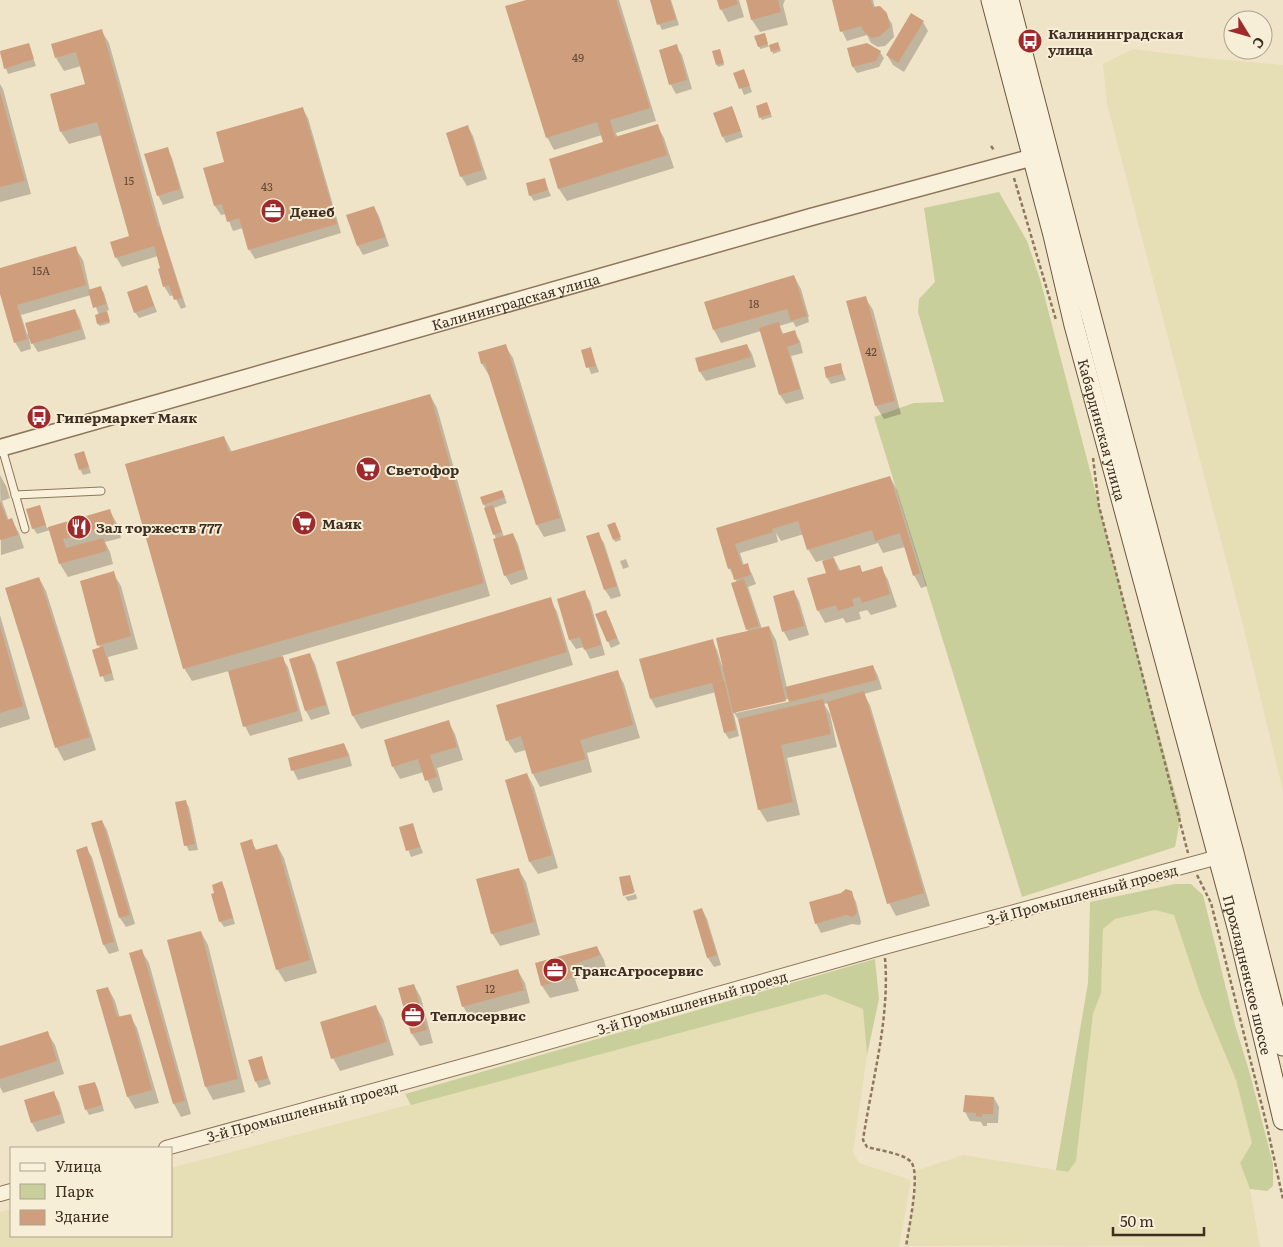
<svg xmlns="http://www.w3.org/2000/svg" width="1283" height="1247" viewBox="0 0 1283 1247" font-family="Literata,serif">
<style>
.farmland{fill:#e6deb5}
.green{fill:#c9cf9b}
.shadow{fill:#0003;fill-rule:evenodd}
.building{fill:#cf9f7d}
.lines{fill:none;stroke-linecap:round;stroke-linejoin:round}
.service-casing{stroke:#8d765c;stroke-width:9}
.minor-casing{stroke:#8d765c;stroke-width:16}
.tertiary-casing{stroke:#8d765c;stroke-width:19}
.secondary-casing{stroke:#6f573f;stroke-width:21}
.path{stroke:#8d765c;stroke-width:2.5;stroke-dasharray:4 2.5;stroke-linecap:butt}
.service{stroke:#faf1dc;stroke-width:7}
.minor{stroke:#faf1dc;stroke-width:14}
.tertiary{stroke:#faf1dc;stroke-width:16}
.secondary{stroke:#faf1dc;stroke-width:19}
.labels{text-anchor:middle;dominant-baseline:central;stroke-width:4;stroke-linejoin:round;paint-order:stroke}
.number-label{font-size:11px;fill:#624a37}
.poi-label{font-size:14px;font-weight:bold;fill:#3d2e20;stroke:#f7eed8;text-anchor:start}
.street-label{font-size:14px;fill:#3d2e20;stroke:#f7eed8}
</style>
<rect width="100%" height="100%" fill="#f0e4c8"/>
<g class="farmland">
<polygon points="1133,49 1214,59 1283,65 1283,791 1240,613 1107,104 1103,64"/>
<polygon points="1155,910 1174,915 1196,962 1201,996 1236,1080 1252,1143 1240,1163 1250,1189 1260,1247 906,1246 915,1191 915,1171 964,1155 1068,1172 1076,1161 1093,1014 1101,993 1103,929 1115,919"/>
<polygon points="825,994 863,1009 867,1055 853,1152 859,1163 911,1180 899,1247 0,1247 0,1212 11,1209 11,1236 171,1236 171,1168"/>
</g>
<g class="green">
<polygon points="999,192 1027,241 1040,279 1147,689 1181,815 1175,847 1022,897 874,417 914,403 944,402 918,312 919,299 935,282 924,208"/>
<polygon points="1175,884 1191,884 1203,895 1235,1025 1250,1074 1273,1164 1273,1186 1267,1191 1250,1189 1240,1163 1252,1143 1236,1080 1201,996 1174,915 1155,910 1115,919 1103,929 1101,993 1093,1014 1076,1161 1068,1172 1056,1170 1088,983 1090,902"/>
<polygon points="875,959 879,999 867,1055 863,1009 825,994 411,1105 405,1094"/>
</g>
<g class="shadow">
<polygon points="530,0 619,0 656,121 616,133 618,138 657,125 664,138 674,168 567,201 559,189 551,160 605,143 602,135 554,150 547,137"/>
<polygon points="651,0 671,0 679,25 662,30 659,24"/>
<polygon points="718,0 739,0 744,17 728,22 721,9"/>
<polygon points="747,0 785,0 783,5 788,25 760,32 752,20"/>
<polygon points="833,0 873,0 875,8 886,14 892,24 894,37 885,46 878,47 871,43 867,35 847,41 842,31"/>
<polygon points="923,22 928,31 904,72 893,65 887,55"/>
<polygon points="101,30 109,43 162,232 186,307 181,309 174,295 170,296 164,286 158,256 122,267 116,257 131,237 102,135 69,144 61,132 86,85 81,66 64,71 56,58"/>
<polygon points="756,37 766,37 768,46 778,43 781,51 773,54 771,46 760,49"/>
<polygon points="28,44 36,66 8,74 0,53"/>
<polygon points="676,46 682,55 692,89 676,94 671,85 660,51"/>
<polygon points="849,49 880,52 884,58 879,67 857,73 853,67"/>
<polygon points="721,53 724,65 718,67 717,64"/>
<polygon points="744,70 752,92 744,95 735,73"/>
<polygon points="0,84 3,89 31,194 0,202"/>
<polygon points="768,106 772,117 762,120 760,117"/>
<polygon points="302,108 308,118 341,233 255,259 249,249 243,228 233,231 226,214 221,215 215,206 205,169 226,163"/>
<polygon points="732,108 743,137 726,143 723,137"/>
<polygon points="468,127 473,136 487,179 467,186 461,176"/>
<polygon points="167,148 172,158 184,198 163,205 158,195"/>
<polygon points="544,179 551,196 534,201 530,195"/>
<polygon points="374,207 379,216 389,246 363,255 358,246 348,216"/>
<polygon points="75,248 83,260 90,291 100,287 104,293 109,310 106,311 110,323 100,326 98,324 99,315 91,295 21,315 27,334 75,310 80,320 86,339 38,352 29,338 31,349 21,352 15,342 0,289 0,269"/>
<polygon points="794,276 801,289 809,317 808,317 809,322 796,327 793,322 779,326 784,335 794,332 800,341 803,353 791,356 804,399 786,404 780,395 761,331 721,343 714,330 706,303"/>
<polygon points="147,286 157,312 139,318 135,312"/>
<polygon points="865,297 873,310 901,414 884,419 876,406 848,302"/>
<polygon points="505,345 513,358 566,531 544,537 537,525 490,377 482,364 479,353"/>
<polygon points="747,345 752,354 756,367 706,381 700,372 697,359"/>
<polygon points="590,348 599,372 591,374 583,351"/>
<polygon points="840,364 846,380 831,384 827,378"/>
<polygon points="430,395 437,408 490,596 281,656 288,667 303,721 250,736 245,726 229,671 192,681 184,668 224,437 232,452"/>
<polygon points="84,452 91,473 83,475 80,469"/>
<polygon points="0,475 6,486 10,498 2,501 9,521 12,520 19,533 24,548 1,555"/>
<path d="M890 477 897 490 927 586 921 588 914 575 905 547 883 553 878 543 833 557 841 572 859 566 863 573 881 567 888 580 897 607 871 615 867 610 859 612 861 619 846 623 843 618 825 623 818 610 827 574 823 560 816 562 808 549 804 534 781 541 776 533 778 542 740 553 744 566 747 565 752 574 756 584 748 587 762 629 769 627 776 640 787 688 873 666 878 676 882 689 864 694 870 705 930 906 896 916 889 903 829 703 824 704 830 714 837 747 787 758 800 815 767 822 759 809 740 722 733 711 739 736 729 739 725 733 716 692 656 708 651 699 712 640 717 650 722 666 724 665 748 632 737 582 729 568 717 529ZM792 698V701L736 713V711Z"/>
<polygon points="502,491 507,503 494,508 504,537 513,534 518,544 528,579 511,585 505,575 496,539 484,504"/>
<polygon points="39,506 47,528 110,511 117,524 121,538 105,542 110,552 113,564 68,577 60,564 50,530 37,534 33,528"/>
<polygon points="616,526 621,540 615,542 614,539"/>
<polygon points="598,534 604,543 621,596 611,599 605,590 588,537"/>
<polygon points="626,559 629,567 623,569 620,561"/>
<polygon points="113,573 121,586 138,649 108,657 114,680 105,682 93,650 100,648 99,645"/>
<polygon points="39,578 46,591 96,750 64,761 57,748 6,589"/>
<polygon points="584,592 590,601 605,655 590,659 584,647 576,649 570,640 558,600"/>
<polygon points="794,592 799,601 809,635 789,641 784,632"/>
<polygon points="550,599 557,612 573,665 361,729 353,716 338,663"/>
<polygon points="0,615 30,719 0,728"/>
<polygon points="596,615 609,617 620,644 611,648"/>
<polygon points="310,655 315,664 330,714 311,720 306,711"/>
<polygon points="617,671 624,684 640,738 587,753 592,772 540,787 533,774 526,750 515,753 507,740"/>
<polygon points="448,721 455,734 463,760 437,768 443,790 433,793 424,772 400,779 393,767"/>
<polygon points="344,744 349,754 352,766 298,780 293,770"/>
<polygon points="527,774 534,787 558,868 538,874 530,862"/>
<polygon points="185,801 189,807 198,850 189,851 186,845"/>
<polygon points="102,821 107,830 135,924 126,927 120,918 92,824"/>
<polygon points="412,824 423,853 411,857 400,828"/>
<polygon points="251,841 257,851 277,845 284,858 317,973 285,982 277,969"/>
<polygon points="86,848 92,857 119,951 109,954 104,945"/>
<polygon points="518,869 526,882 540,935 500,946 492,933"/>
<polygon points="630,876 635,892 624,894"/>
<polygon points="222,883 225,889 235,924 224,927 220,921"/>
<polygon points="851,892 856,902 861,922 860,925 852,924 821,933 816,923"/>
<polygon points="636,894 637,899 628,901 625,897"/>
<polygon points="702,909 707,919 721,965 714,967 708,958 694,912"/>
<polygon points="201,932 208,945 245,1092 213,1100 206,1087 169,941"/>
<polygon points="597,947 604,960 606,968 575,979 579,991 550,998 542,986 536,964"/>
<polygon points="141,950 149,963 191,1114 181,1117 174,1104"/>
<polygon points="518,971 525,983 530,1003 470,1019 463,1006"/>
<polygon points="414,985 421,998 433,1043 420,1046 412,1034"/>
<polygon points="108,988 115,1001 120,1018 130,1015 137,1028 159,1103 135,1109 128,1097"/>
<polygon points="376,1007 383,1019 394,1055 340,1071 333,1058"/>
<polygon points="47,1032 55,1045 64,1074 3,1093 0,1087 0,1047"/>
<polygon points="261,1058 271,1084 259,1088 256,1082"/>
<polygon points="95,1083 98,1089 104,1111 89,1115 86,1109"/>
<polygon points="53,1092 59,1102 65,1123 37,1132 32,1123"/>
<polygon points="994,1098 999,1107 998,1123 987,1123 987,1126 983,1126 981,1122 970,1121 965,1112"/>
</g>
<g class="building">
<polygon points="526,0 616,0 650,108 610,120 615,137 658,124 667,155 558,189 549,159 603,142 597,122 546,138 505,6"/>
<polygon points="650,0 670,0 676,19 657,25"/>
<polygon points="717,0 736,0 738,4 720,10"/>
<polygon points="746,0 778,0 781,12 751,20"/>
<polygon points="832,0 871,0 873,7 880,6 887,13 890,27 880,36 872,38 865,33 861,26 840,32"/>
<polygon points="911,13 924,21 898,63 886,55"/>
<polygon points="102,29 158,227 160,227 182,298 174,300 169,285 163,287 158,269 160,268 154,246 115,258 110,242 129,236 97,122 60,132 50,94 85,84 76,52 55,58 51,44"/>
<polygon points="765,33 768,44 758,47 754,36"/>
<polygon points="778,42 780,49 771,52 769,45"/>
<polygon points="29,43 34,59 4,69 0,51"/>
<polygon points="867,43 881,51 876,61 852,67 847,48"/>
<polygon points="677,44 687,80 669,85 659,50"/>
<polygon points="720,49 724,63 716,65 712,51"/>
<polygon points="744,69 750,86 739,89 733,73"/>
<polygon points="0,92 25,181 0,187"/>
<polygon points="767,102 771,114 759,118 756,106"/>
<polygon points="732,106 741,131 722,137 713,113"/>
<polygon points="303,107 337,224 248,250 239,218 227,222 222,204 214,206 203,168 224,162 216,132"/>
<polygon points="468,125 482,170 460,177 446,133"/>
<polygon points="168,147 180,189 157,196 144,154"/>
<polygon points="545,178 548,190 529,196 526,183"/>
<polygon points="374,206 385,237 357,246 346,215"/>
<polygon points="76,246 86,285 17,305 27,339 14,343 0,294 0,268"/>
<polygon points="794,275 807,316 791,321 787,309 713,330 704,302"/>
<polygon points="147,285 154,306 134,313 127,292"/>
<polygon points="101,286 106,304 93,308 88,290"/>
<polygon points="866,296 895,401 875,406 846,301"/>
<polygon points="75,309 81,329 31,344 25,323"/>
<polygon points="107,311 110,321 97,324 95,315"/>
<polygon points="779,322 782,334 795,330 799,343 787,347 800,389 779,395 759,328"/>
<polygon points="506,344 560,518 536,525 485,363 481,364 478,352"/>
<polygon points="747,344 751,357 699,372 695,358"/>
<polygon points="591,347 596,366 586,368 581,350"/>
<polygon points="841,363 843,374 826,378 824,367"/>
<polygon points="430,394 484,583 183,669 125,464 224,436 229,452"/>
<polygon points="84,451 89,467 79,470 74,454"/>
<polygon points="890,476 920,573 913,576 900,533 875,541 872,530 807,550 798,521 772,529 773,532 735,544 742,565 748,563 751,575 734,580 731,568 728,569 716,528"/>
<polygon points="502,490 505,497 483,505 480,497"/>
<polygon points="0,501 7,520 12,518 18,535 0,540"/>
<polygon points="40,505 46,525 32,529 26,509"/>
<polygon points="493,505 502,532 493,535 484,508"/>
<polygon points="110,509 115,525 63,539 66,548 103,538 107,551 59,564 48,527"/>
<polygon points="615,522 621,537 613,540 607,525"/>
<polygon points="599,532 617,586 604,590 586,536"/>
<polygon points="513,533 524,569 504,576 493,539"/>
<polygon points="834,558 838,571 860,565 862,572 882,566 890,594 862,603 860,597 852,599 854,606 838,611 836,605 817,611 807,578 826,573 822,561"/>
<polygon points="114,571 131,636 97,646 80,581"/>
<polygon points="39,577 90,737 55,748 5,588"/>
<polygon points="744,579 759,626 746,630 731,583"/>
<polygon points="585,590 601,645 584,650 580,637 569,640 557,599"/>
<polygon points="794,590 804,626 782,632 773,596"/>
<polygon points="551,597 567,652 352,716 336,662"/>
<polygon points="606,610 617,638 607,642 595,614"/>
<polygon points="0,626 23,706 0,713"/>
<polygon points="769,626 786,701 733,713 716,638"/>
<polygon points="713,639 723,680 650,699 639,659"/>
<polygon points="103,646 112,673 100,677 92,650"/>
<polygon points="310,653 326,705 305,711 289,659"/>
<polygon points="283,656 298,711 243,727 228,671"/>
<polygon points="873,665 877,680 789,702 785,687"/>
<polygon points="618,670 633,725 580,740 586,759 532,774 521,736 506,741 496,705"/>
<polygon points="724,680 736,730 724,733 712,683"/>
<polygon points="864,691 924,893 887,904 827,702"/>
<polygon points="823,699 831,734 781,745 793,802 758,810 738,719"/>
<polygon points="449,720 457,747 430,755 437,777 425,781 418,759 392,767 384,740"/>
<polygon points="344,743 348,756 291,771 288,758"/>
<polygon points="527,773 552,855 529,862 505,780"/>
<polygon points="186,800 195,844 184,846 175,802"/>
<polygon points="102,820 130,915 119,918 91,823"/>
<polygon points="413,823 420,847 406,851 399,827"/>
<polygon points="252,839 255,850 277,844 310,960 276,970 240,843"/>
<polygon points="87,846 114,942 103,945 76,850"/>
<polygon points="519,868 534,922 491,934 476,879"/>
<polygon points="630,875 634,893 623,896 619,877"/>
<polygon points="222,881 233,918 219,922 211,894 214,893 212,885"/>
<polygon points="846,889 852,891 857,912 855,915 852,917 846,915 815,924 809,902 841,893"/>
<polygon points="702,908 717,955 707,958 693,911"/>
<polygon points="201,931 238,1079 205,1087 167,940"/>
<polygon points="597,946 600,955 569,966 572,978 541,986 535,963"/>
<polygon points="142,949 185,1101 173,1104 129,953"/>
<polygon points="518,969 524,990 462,1007 456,986"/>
<polygon points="414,984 427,1030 411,1034 398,988"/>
<polygon points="108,987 117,1017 131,1014 152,1090 127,1097 96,990"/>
<polygon points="376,1005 387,1042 331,1059 320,1022"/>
<polygon points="48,1031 57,1061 0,1079 0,1046"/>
<polygon points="262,1056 268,1078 255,1082 248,1060"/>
<polygon points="95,1082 102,1105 85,1110 78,1086"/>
<polygon points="54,1091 61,1114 31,1123 24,1100"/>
<polygon points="965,1095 994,1097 993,1114 982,1114 982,1117 976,1116 976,1113 963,1112"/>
</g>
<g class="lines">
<defs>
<g id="service">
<polyline points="2,448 25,529"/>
<polyline points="15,495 101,491"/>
</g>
<g id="minor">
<polyline points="166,1148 492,1058 884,947 1226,855"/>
<polyline points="0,1194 11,1191"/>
</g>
<g id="tertiary">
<path id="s1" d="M0 448 811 217 1045 154"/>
</g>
<g id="secondary">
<path id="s2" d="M991 0 1053 235 1074 325 1238 931 1283 1120"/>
<polyline points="1009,0 1073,247 1234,853 1283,1046"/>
</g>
</defs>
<use href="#service" class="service-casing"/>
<use href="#minor" class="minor-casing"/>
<use href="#tertiary" class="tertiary-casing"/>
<use href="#secondary" class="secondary-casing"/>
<g class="path">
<polyline points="991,146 994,150"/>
<polyline points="1014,178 1056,320"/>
<polyline points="1093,458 1099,506 1188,853"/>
<polyline points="1197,875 1211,903 1266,1122 1283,1199"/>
<path d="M885 958C890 1019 872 1080 863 1140L867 1147C878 1150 905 1154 911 1162 921 1174 908 1231 906 1247"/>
</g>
<use href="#service" class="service"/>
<use href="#minor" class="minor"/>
<use href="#tertiary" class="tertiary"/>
<use href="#secondary" class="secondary"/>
</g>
<defs>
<symbol id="bus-disc" viewBox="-11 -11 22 22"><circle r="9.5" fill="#9e2a2b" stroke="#f7eed8"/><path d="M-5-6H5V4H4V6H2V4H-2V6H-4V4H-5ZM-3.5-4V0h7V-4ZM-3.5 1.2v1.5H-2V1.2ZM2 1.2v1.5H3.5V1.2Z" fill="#fff"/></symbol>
<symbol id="office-disc" viewBox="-11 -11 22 22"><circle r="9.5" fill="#9e2a2b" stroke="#f7eed8"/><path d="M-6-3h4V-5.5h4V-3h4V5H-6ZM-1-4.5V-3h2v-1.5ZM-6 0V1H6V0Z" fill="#fff"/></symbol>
<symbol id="supermarket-disc" viewBox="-11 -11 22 22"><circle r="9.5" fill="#9e2a2b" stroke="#f7eed8"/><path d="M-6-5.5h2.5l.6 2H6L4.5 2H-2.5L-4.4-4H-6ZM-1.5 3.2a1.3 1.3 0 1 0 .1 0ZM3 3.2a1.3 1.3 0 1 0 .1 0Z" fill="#fff"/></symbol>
<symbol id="restaurant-disc" viewBox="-11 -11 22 22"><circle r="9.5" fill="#9e2a2b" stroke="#f7eed8"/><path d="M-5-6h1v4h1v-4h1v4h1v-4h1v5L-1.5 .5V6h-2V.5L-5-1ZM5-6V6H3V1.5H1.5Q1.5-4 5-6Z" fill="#fff"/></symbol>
</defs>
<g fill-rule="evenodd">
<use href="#bus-disc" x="1016" y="27" width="28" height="28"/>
<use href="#office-disc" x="259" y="197" width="28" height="28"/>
<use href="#bus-disc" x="25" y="403" width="28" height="28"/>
<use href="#supermarket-disc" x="354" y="455" width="28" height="28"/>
<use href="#supermarket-disc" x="290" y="509" width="28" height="28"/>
<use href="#restaurant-disc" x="65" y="513" width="28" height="28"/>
<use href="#office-disc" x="541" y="956" width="28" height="28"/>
<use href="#office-disc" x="399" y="1001" width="28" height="28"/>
</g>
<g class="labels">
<g class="number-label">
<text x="578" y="57">49</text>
<text x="129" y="180">15</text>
<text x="267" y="186">43</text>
<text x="41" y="270">15А</text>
<text x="754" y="303">18</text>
<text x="871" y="351">42</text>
<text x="490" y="988">12</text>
</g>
<g class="poi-label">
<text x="1048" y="33">Калининградская<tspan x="1048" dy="16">улица</tspan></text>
<text x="290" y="211">Денеб</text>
<text x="56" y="417">Гипермаркет Маяк</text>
<text x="386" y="469">Светофор</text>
<text x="322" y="523">Маяк</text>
<text x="96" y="527">Зал торжеств 777</text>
<text x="572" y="970">ТрансАгросервис</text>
<text x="430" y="1015">Теплосервис</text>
</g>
<g class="street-label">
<text stroke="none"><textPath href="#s1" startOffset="536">Калининградская улица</textPath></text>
<text stroke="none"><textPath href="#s2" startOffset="444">Кабардинская улица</textPath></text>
<text transform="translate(1082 894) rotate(-15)">3-й Промышленный проезд</text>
<text stroke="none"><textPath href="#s2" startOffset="1008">Прохладненское шоссе</textPath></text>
<text transform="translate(692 1002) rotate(-16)">3-й Промышленный проезд</text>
<text transform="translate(302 1111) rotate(-15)">3-й Промышленный проезд</text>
</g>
</g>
<rect x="10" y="1147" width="162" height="90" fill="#f7eed8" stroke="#ada18e"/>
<rect x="20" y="1163" width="25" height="8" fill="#faf1dc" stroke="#ada18e"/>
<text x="55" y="1172" font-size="15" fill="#3d2e20">Улица</text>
<rect x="20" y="1184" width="25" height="15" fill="#c9cf9b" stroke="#ada18e"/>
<text x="55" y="1197" font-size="15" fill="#3d2e20">Парк</text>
<rect x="20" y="1210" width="25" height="15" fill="#cf9f7d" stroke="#ada18e"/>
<text x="55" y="1222" font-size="15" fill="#3d2e20">Здание</text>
<g transform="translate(1248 35) rotate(127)"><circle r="24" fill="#f7eed8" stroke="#ada18e"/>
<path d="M0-4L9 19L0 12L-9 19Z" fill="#9e2a2b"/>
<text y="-8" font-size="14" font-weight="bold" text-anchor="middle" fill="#3d2e20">С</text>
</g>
<path d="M1113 1227v8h91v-8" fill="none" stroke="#3d2e20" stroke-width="2.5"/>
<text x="1120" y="1227" font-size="15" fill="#3d2e20" stroke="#f7eed8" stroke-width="4" paint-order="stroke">50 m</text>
</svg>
